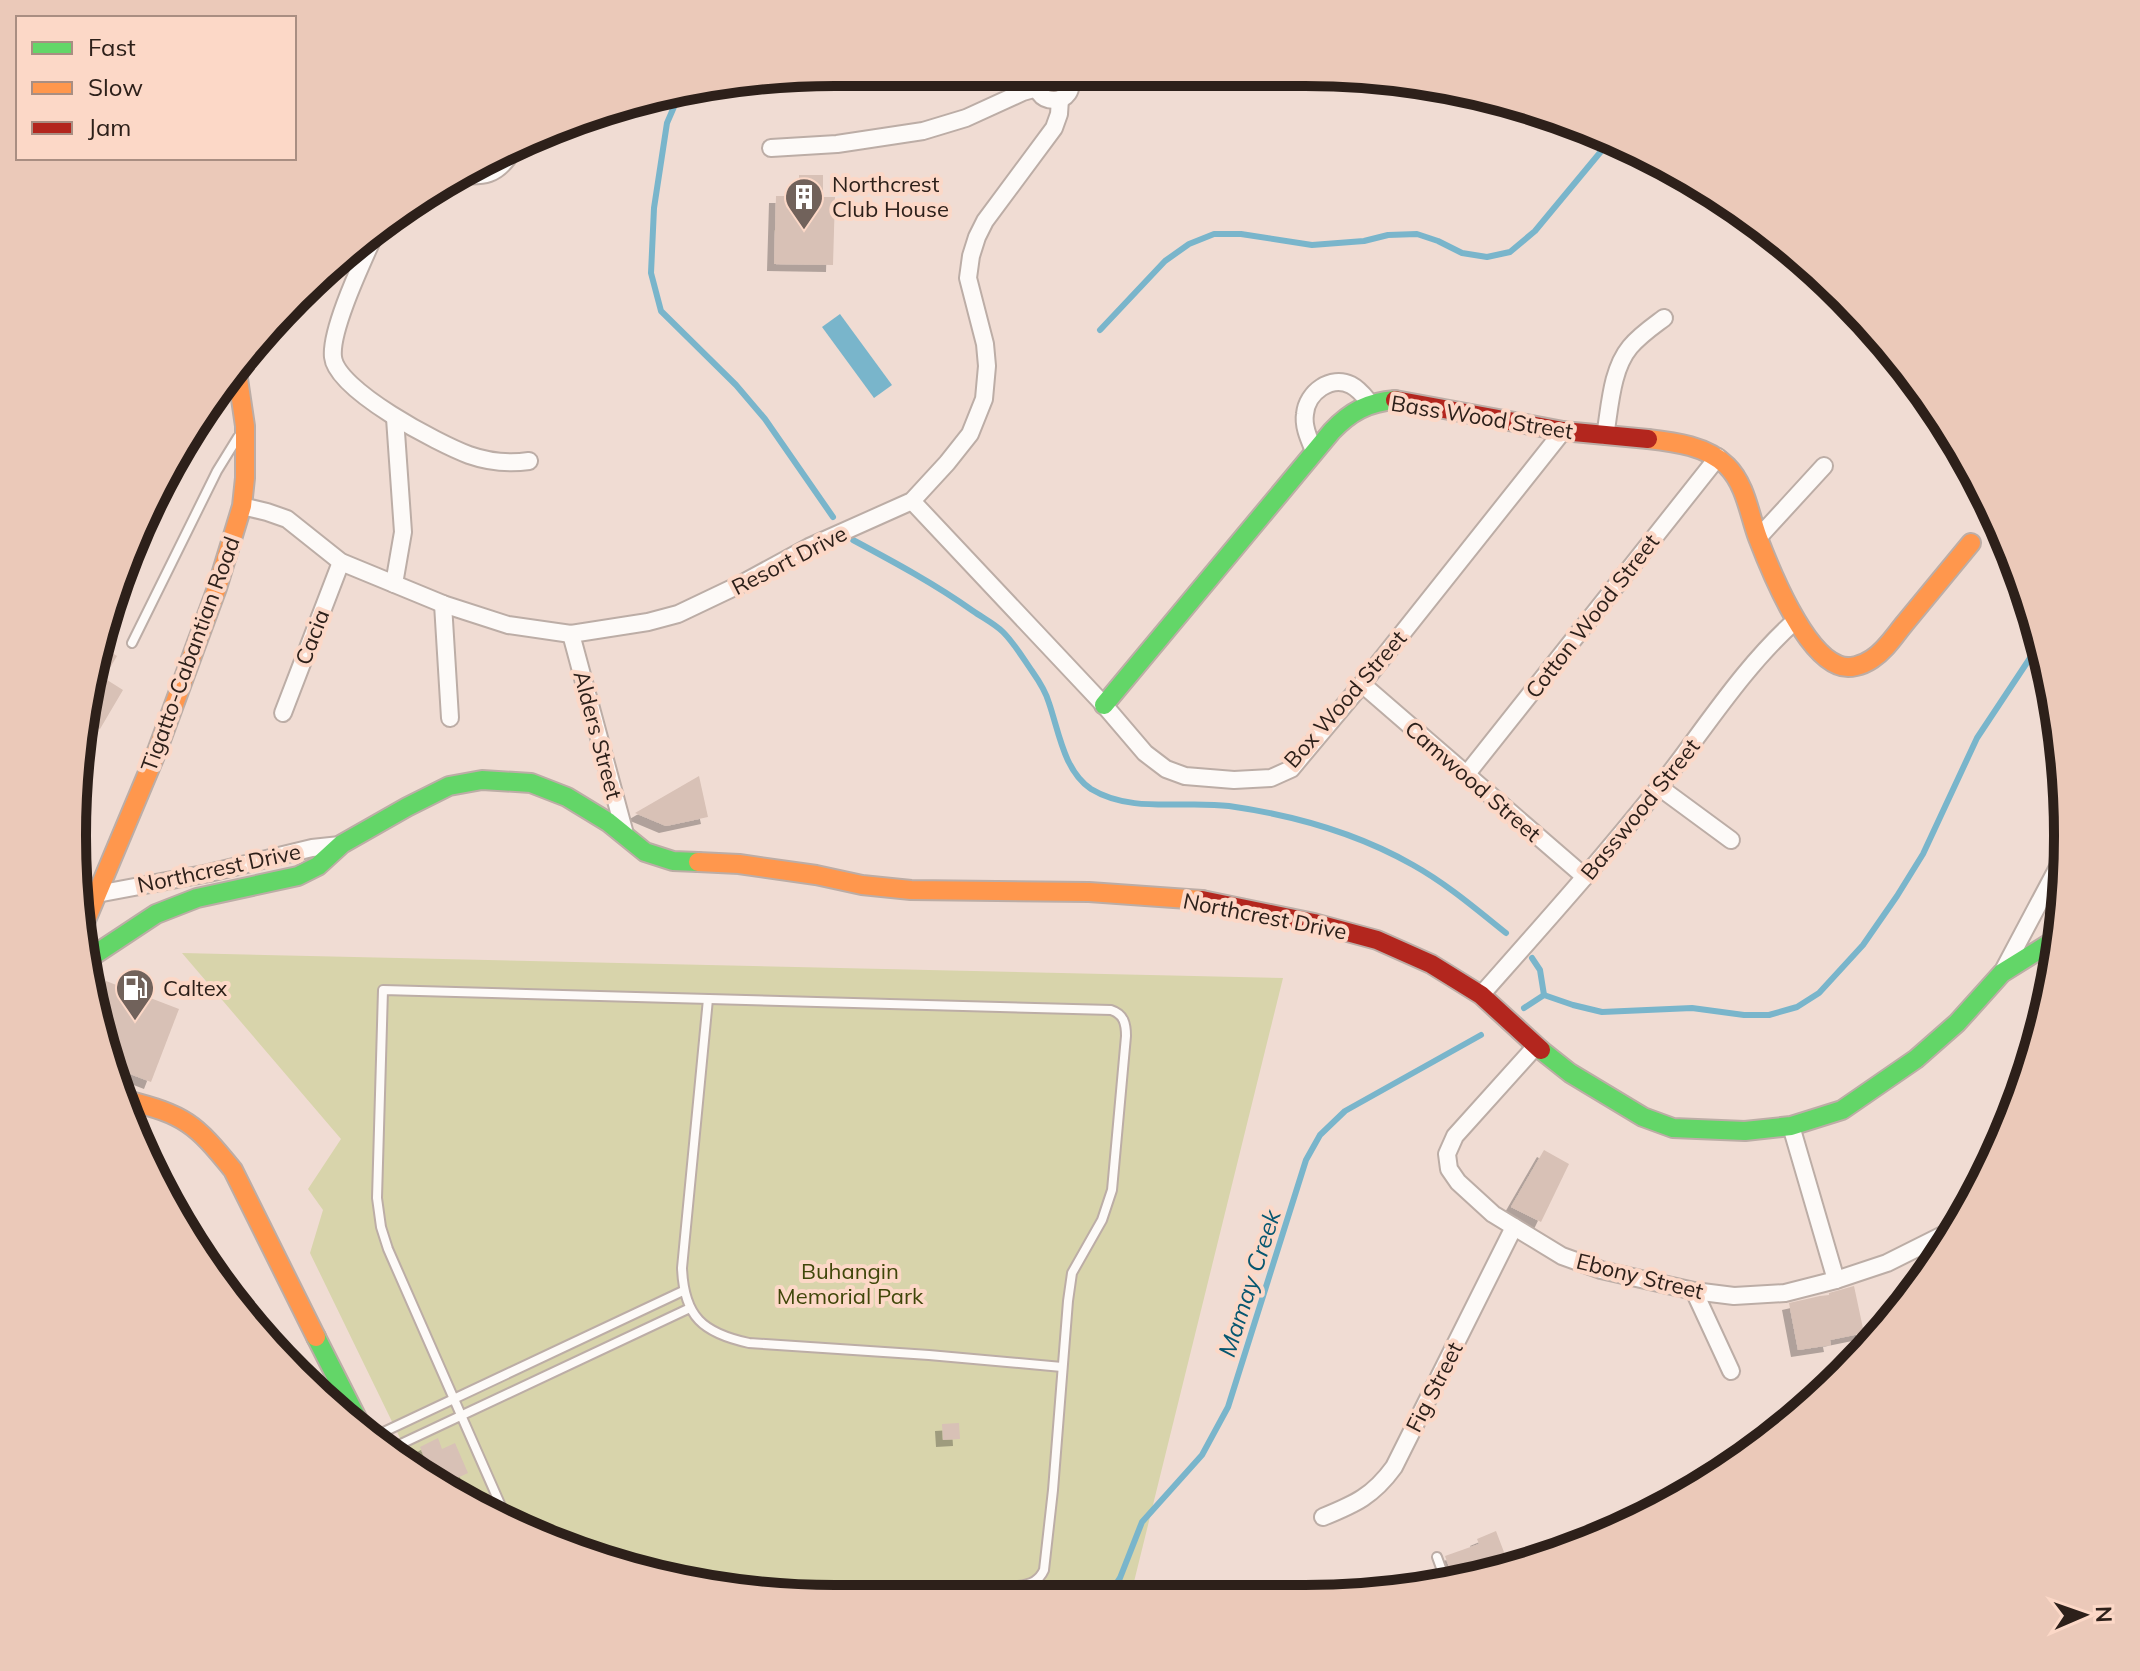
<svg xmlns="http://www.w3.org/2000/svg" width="2140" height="1671" viewBox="0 0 2140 1671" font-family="Mulish,sans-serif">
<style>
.green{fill:#d8d4ab}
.water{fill:#79b5cb}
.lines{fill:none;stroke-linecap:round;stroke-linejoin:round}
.stream{stroke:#79b5cb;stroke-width:6}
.building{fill:#d8c1b6;filter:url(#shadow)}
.lane-casing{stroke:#bcada6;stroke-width:12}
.street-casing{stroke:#bcada6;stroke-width:20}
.fast-casing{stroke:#bcada6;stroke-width:22}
.slow-casing{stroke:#bcada6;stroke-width:22}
.jam-casing{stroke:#bcada6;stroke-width:22}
.lane{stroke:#fdfaf8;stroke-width:8}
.street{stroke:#fdfaf8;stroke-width:16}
.fast{stroke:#63d668;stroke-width:18}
.slow{stroke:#ff974d;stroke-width:18}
.jam{stroke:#b3261e;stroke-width:18}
.labels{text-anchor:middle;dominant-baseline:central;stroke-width:8;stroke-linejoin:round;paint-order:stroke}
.poi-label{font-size:22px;fill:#2d201a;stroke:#fcd8c7;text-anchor:start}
.street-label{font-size:22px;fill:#2d201a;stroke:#fcd8c7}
.park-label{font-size:22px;fill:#3f4609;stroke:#fcd8c7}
.water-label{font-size:24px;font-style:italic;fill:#075770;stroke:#fcd8c7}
.rim{fill:none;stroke:#2d201a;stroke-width:10}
</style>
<defs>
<filter id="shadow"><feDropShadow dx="-7" dy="7" stdDeviation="0" flood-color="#0004"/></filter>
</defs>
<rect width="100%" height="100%" fill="#f0dcd3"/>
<polygon class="green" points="182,953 1283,978 1130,1598 835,1599 687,1584 544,1541 417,1473 310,1253 323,1210 308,1189 341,1139"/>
<polygon class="water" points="840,314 892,385 874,398 822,327"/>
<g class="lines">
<g class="stream">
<polyline points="680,93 667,123 654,208 651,273 661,311 736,385 765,419 833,517"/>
<polyline points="1100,330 1165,261 1189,244 1214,234 1241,234 1312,245 1364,241 1388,235 1417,234 1438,241 1462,253 1487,257 1510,252 1535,231 1608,143"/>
<path d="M853 540C894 562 935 584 973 611 983 618 995 624 1003 632 1014 643 1023 658 1032 671 1039 681 1046 692 1049 703 1059 732 1064 771 1091 789 1132 814 1184 800 1229 806 1292 815 1357 833 1413 865 1447 884 1476 909 1506 933"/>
<polyline points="1532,958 1540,970 1544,995"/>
<polyline points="1544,995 1573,1005 1602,1012 1692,1008 1744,1015 1769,1015 1797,1007 1819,993 1863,945 1897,896 1923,854 1977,738 2040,643"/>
<polyline points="1524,1008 1544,995"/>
<polyline points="1107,1598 1120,1578 1142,1522 1202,1455 1228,1407 1306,1160 1320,1135 1345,1111 1481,1035"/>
</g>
</g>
<g class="building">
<polygon points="799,175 823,175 823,197 835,197 833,265 774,264 776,196 799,196"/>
<polygon points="97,643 117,656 104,678 123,690 100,729 87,722"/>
<polygon points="699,776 708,817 666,826 635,813"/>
<polygon points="106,981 179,1009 151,1082 112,1067 98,1034 95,1010"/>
<polygon points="1544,1150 1569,1164 1541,1222 1511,1207"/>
<polygon points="1854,1286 1864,1333 1830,1340 1831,1345 1798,1350 1789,1303 1820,1296 1829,1295 1829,1293"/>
<polygon points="959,1423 960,1439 943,1440 942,1424"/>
<polygon points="438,1438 442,1449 455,1443 468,1473 440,1486 424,1477 417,1461 424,1457 420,1447"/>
<polygon points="1496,1531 1507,1560 1481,1570 1482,1572 1453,1578 1445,1556 1479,1544 1477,1539"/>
</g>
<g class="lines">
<defs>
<g id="lane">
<polyline points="132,643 217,471 238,437"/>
<path d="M708 999 682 1268C684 1317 703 1333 749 1343L929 1355 1062 1367"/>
<polyline points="373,1437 683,1291"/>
<polyline points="388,1450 690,1308"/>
<path d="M508 1522 388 1249 381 1227 377 1198 383 990 1111 1010C1124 1014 1126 1024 1126 1036L1112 1190 1102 1220 1072 1273 1068 1301 1053 1490 1044 1570C1039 1581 1031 1584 1018 1586L723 1588"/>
<polyline points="1437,1557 1445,1579"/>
</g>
<g id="street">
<path d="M1040 73C1023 109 1085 109 1067 73"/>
<polyline points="771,148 837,144 923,131 966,118 1023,92 1037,88"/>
<path d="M454 174C483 178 498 176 513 150"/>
<path d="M374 236C362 263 330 330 333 357 336 390 439 444 469 455 489 462 508 464 529 461"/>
<path d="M1605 436C1610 408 1611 370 1630 347 1640 335 1652 327 1664 318"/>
<path d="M1314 451C1309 439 1303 426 1305 414 1307 392 1331 375 1351 385 1359 389 1365 397 1370 403"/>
<polyline points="912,501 1104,705 1145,753 1166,769 1185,776 1234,780 1271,778 1291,769 1362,684 1563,431"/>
<polyline points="242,506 267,512 287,519 341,562 443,604 508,625 571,634 648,622 678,614 741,584 809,547 912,501 947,463 970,434 984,399 987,366 985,344 968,278 971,256 977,237 985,221 1054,128 1059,114 1060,99"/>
<polyline points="1758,538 1824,466"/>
<polyline points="394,584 403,532 395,418"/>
<polyline points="443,604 450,718"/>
<polyline points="571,634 625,834"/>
<polyline points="1362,684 1585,877"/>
<polyline points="283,713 341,562"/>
<polyline points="1466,775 1718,457"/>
<polyline points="1659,787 1731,840"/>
<polyline points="97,894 209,873 312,848 340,845"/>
<polyline points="2004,969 2065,854"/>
<path d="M1481 995C1542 926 1603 858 1660 786 1704 730 1743 667 1796 620"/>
<polyline points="1536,1046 1455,1136 1447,1154 1449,1169 1458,1182 1493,1214 1562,1256 1601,1270 1694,1291 1734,1296 1785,1293 1836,1280 1887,1263 1949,1232 1957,1226"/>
<polyline points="1791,1126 1836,1280"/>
<polyline points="1694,1291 1731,1371"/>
<path d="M1323 1517C1355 1504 1373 1496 1394 1467L1514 1227"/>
</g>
<g id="fast">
<path d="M1104 705 1332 431C1350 412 1368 402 1395 400"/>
<polyline points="88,959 156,914 197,898 298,876 318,866 342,844 407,807 449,786 482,780 531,783 567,797 608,822 645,852 673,861 698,862"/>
<polyline points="1541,1050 1570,1073 1643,1117 1673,1128 1745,1131 1791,1126 1842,1110 1916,1059 1957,1023 2002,973 2058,938"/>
<polyline points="316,1337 362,1428"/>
</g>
<g id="slow">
<path d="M1648 439C1675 442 1707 446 1727 466 1746 485 1749 514 1758 538 1771 572 1803 651 1838 665 1849 670 1863 665 1872 659 1886 650 1895 635 1905 623 1927 596 1949 570 1971 543"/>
<polyline points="698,862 739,864 816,875 862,885 911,890 1089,892 1202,900"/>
<polyline points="84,925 157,751 217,588 242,506 245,478 245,426 237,372"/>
<path d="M126 1100C185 1115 195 1123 233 1170L316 1337"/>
</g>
<g id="jam">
<polyline points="1395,400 1563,431 1648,439"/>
<polyline points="1202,900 1314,923 1377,940 1431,964 1481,995 1541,1050"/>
</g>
</defs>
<use href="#lane" class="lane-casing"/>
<use href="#street" class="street-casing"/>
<use href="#fast" class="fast-casing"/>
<use href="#slow" class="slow-casing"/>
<use href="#jam" class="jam-casing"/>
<use href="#lane" class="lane"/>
<use href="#street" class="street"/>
<use href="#fast" class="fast"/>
<use href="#slow" class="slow"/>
<use href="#jam" class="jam"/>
</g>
<defs>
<symbol id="building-pin" viewBox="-11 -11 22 30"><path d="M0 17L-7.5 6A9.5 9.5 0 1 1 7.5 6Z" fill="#71625b" stroke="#fcd8c7"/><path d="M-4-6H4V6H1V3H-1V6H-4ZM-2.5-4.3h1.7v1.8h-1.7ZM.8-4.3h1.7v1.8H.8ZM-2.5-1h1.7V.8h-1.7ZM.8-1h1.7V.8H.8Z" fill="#fff"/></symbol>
<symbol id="fuel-pin" viewBox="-11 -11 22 30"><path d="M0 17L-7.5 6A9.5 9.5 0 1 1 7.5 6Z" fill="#71625b" stroke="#fcd8c7"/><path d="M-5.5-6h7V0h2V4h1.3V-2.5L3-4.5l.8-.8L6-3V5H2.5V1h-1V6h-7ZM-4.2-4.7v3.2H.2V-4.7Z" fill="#fff"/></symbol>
</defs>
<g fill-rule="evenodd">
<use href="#building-pin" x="782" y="175" width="44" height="60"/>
<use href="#fuel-pin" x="113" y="966" width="44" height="60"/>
</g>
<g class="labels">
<g class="poi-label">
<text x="832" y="184">Northcrest<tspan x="832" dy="25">Club House</tspan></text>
<text x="163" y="988">Caltex</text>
</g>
<g class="street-label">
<text transform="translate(1482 417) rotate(9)">Bass Wood Street</text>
<text transform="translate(789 560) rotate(-27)">Resort Drive</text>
<text transform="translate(1592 616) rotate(-52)">Cotton Wood Street</text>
<text transform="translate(312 637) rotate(-69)">Cacia</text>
<text transform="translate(190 654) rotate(-70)">Tigatto-Cabantian Road</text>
<text transform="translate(1345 699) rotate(-49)">Box Wood Street</text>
<text transform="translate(598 735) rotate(75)">Alders Street</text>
<text transform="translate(1473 781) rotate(41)">Camwood Street</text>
<text transform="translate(1640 809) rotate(-51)">Basswood Street</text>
<text transform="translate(219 868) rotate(-12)">Northcrest Drive</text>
<text transform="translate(1265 916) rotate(11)">Northcrest Drive</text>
<text transform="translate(1640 1276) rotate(14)">Ebony Street</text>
<text transform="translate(1434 1387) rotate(-63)">Fig Street</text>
</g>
<g class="park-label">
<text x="850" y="1271">Buhangin<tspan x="850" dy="25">Memorial Park</tspan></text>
</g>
<g class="water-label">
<text transform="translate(1249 1283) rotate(-72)">Mamay Creek</text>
</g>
</g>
<path d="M0 0H2140V1671H0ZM835 86H1305A749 749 0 0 1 2054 835V836A749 749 0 0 1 1305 1585H835A749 749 0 0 1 86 836V835A749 749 0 0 1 835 86Z" fill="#ebc9b9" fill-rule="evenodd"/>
<path class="rim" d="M835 86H1305A749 749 0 0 1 2054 835V836A749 749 0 0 1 1305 1585H835A749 749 0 0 1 86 836V835A749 749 0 0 1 835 86Z"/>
<rect x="16" y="16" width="280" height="144" fill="#fcd8c7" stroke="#a98e82" stroke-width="2"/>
<rect x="32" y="42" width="40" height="12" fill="#63d668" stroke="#a98e82" stroke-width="2"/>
<text x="88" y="56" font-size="24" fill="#2d201a">Fast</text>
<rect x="32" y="82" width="40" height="12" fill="#ff974d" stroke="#a98e82" stroke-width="2"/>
<text x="88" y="96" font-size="24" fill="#2d201a">Slow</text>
<rect x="32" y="122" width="40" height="12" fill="#b3261e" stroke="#a98e82" stroke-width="2"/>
<text x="88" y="136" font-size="24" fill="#2d201a">Jam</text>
<g transform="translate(2084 1615) rotate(88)" stroke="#fcd8c7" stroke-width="6" paint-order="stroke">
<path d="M0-6L14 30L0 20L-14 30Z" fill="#2d201a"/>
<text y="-12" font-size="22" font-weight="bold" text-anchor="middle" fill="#2d201a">N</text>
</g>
</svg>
